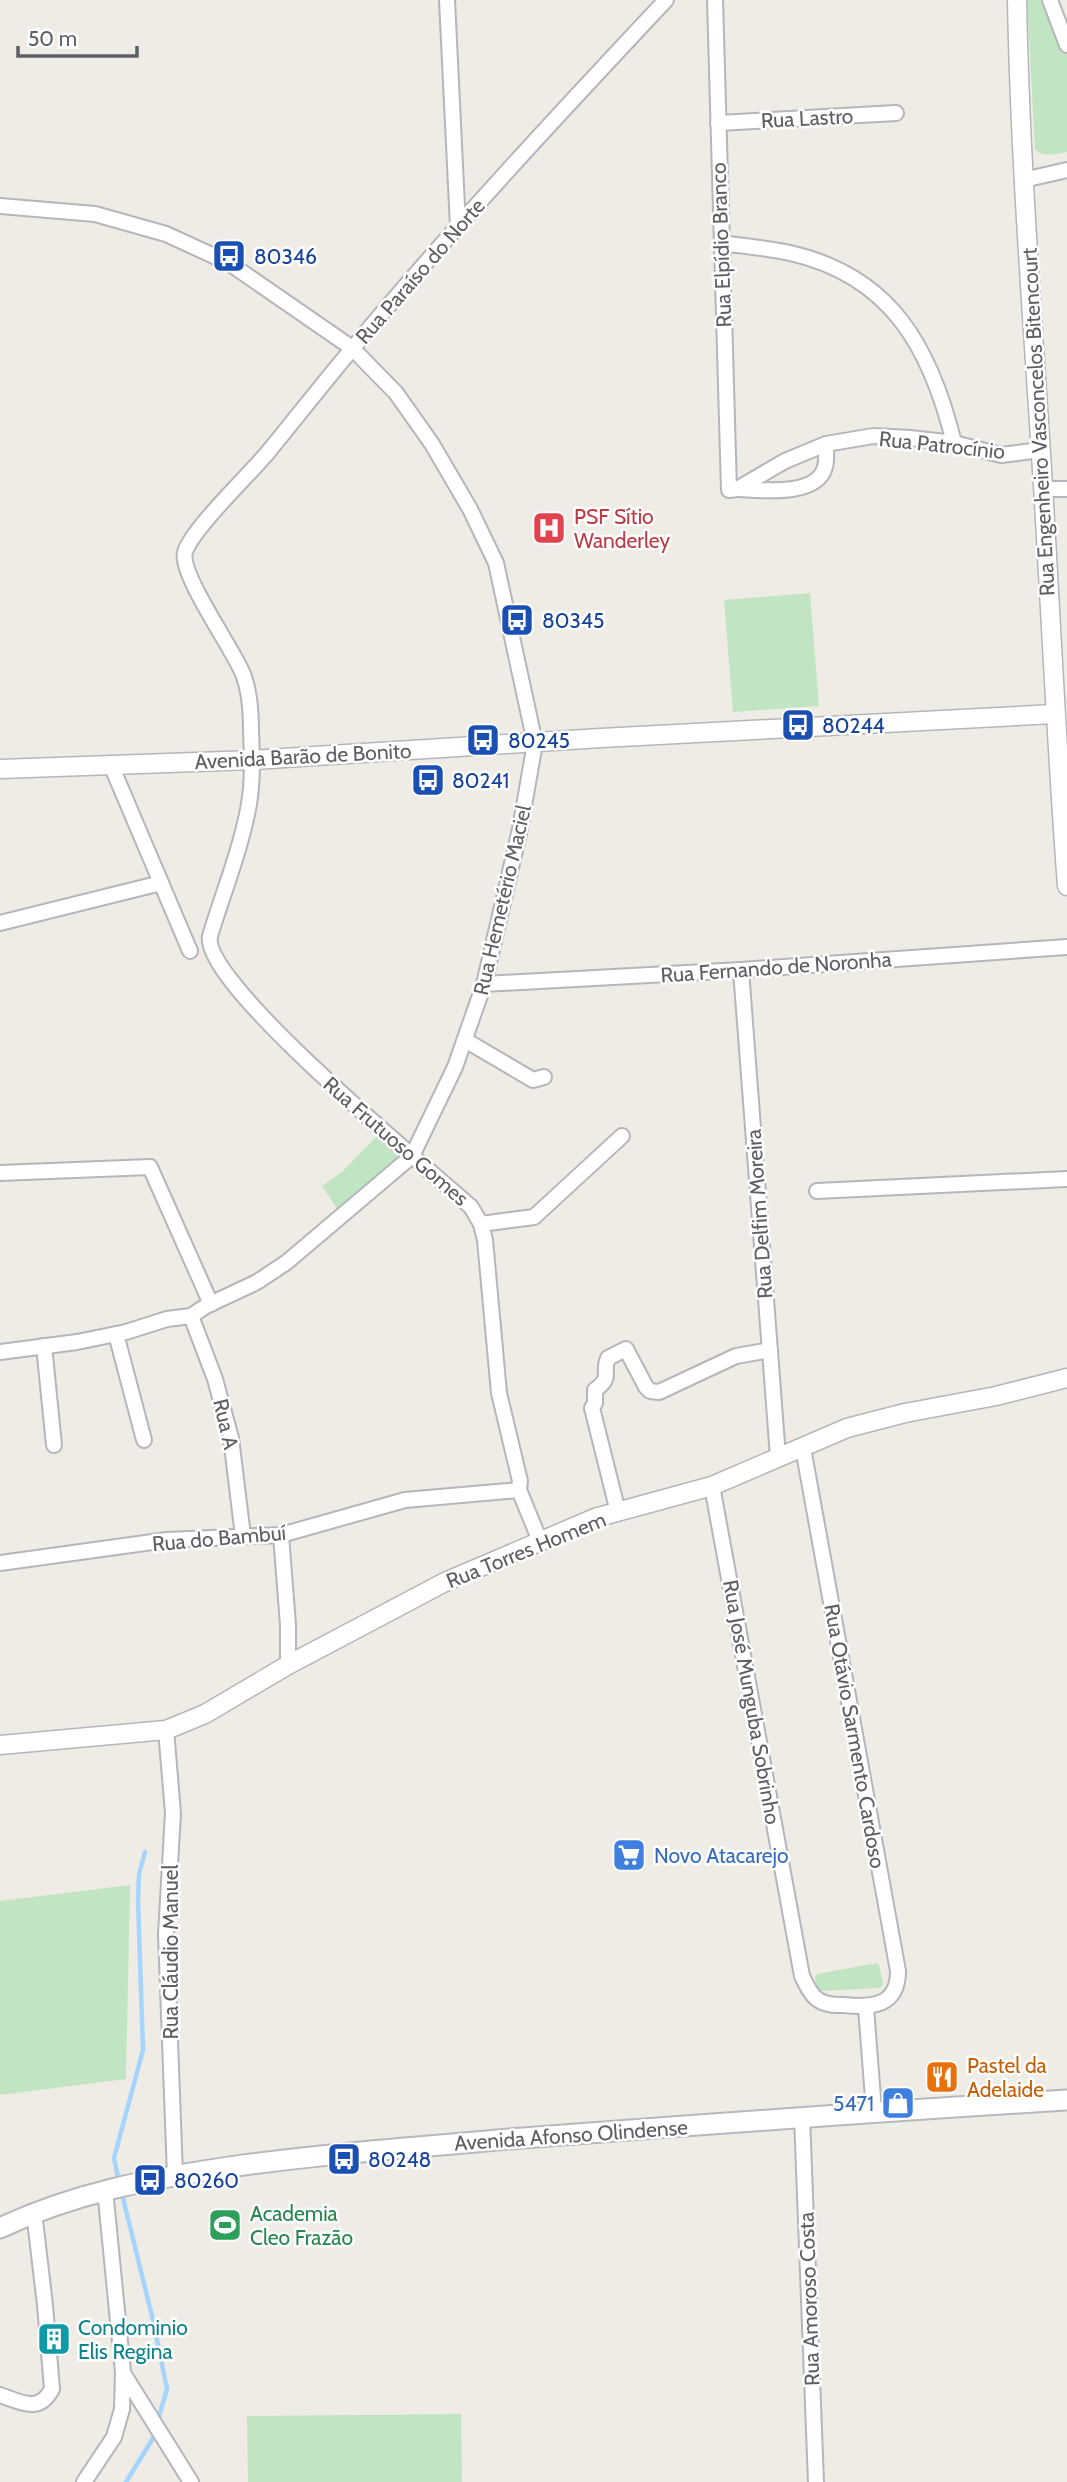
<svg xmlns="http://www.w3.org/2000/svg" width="1067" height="2482" viewBox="0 0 1067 2482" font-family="Cabin,sans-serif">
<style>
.green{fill:#c1e5c2}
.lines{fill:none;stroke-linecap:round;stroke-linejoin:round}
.stream{stroke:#a5d4fd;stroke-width:4.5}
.minor-casing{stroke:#b4b6bb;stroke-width:18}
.tertiary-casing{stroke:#b4b6bb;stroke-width:21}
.secondary-casing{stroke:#b5b8be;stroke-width:23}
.minor{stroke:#fff;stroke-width:14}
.tertiary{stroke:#fff;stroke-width:18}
.secondary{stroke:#fff;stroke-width:19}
.labels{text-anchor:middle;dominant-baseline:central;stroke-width:5;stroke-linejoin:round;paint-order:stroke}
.street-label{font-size:21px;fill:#5c5f64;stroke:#fff}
.transit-label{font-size:21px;fill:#164399;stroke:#fff;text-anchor:start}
.health-label{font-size:21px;fill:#be3a42;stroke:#fff;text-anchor:start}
.shop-label{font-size:21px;fill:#366cbe;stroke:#fff;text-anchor:start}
.food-label{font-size:21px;fill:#c56008;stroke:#fff;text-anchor:start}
.leisure-label{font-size:21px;fill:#27864d;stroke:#fff;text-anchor:start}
.culture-label{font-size:21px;fill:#0d838f;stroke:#fff;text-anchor:start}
</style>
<rect width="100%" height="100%" fill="#eeece4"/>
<g class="green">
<path d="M1027 0H1047L1067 56V152C1055 154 1044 158 1035 149Z"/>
<polygon points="810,593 819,706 733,712 724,600"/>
<polygon points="377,1136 401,1155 399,1158 340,1213 322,1186 342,1172"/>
<polygon points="130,1885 126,2079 0,2095 0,1901"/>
<polygon points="877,1963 879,1965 883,1984 880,1988 821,1991 817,1989 815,1977 817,1974"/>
<polygon points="461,2414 462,2482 248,2482 247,2416"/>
</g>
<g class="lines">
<g class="stream">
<polyline points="119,2182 114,2158 143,2050 138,1900 139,1874 145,1852"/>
<polyline points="122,2194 152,2316 167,2389 157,2423"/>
<polyline points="126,2482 152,2440 155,2432"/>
</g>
<defs>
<g id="minor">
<polyline points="447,0 458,227"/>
<polyline points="715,0 729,490 737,489 785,461 826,444 873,436 910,438 954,443 1001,455 1040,450"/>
<polyline points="1050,0 1067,45"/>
<polyline points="718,123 896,113"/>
<polyline points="1023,180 1067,170"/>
<polyline points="0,206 95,214 166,234 229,263 352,348 396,393 432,444 470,509 496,563 535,743 520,829 484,984 455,1067 412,1156 287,1262 257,1282 206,1306 191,1316 167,1319 126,1332 77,1342 0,1352"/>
<path d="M721 243C743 246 767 248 790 253 892 276 931 349 954 443"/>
<path d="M739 489C762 490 817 497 825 467 827 460 826 451 826 444"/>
<polyline points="1043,489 1067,489"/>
<polyline points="111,765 190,951"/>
<polyline points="0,923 161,883"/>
<polyline points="741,970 778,1457"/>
<polyline points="484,984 741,970 1067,947"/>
<polyline points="465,1040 533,1080 544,1077"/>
<polyline points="0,1173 150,1167 211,1304"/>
<polyline points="817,1191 1067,1179"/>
<polyline points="481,1224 534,1217 622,1136"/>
<polyline points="191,1316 215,1379 231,1438 243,1536"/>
<polyline points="116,1334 144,1440"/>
<polyline points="44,1346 54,1445"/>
<path d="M712 1486 802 1976C806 1984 810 1994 817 1999 825 2005 834 2005 844 2005 872 2008 898 2006 898 1971L803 1448"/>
<path d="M618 1512 592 1408 595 1403V1390C614 1376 601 1374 608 1358L626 1349 646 1387 650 1391 659 1392 736 1356 770 1350"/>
<polyline points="281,1535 288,1625 288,1665"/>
<path d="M540 1541 519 1490 520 1481 499 1393 485 1240 481 1224 471 1207C430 1170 200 982 210 936 223 893 241 849 249 804 253 780 252 755 251 730 251 711 250 692 243 674 232 647 179 574 185 552 192 529 251 473 269 451 297 417 324 382 352 349 452 229 559 114 666 0"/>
<polyline points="0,1563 167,1540 281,1535 405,1500 519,1490"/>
<polyline points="166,1730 173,1813 166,1934 175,2175"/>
<polyline points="866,2008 874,2111"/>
<polyline points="802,2117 816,2482"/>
<polyline points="123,2373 191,2482"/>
<path d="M0 2395C21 2402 39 2414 52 2389L45 2305 34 2212"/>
<polyline points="84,2482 114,2437 122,2409 123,2372 105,2189"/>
</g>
<g id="tertiary">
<path d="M1017 0C1020 162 1033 324 1043 486 1051 619 1057 753 1067 886"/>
<polyline points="0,769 252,760 601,738 1054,714"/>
<polyline points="0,1745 166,1730 205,1714 288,1665 445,1582 595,1518 712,1486 847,1428 905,1413 996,1396 1067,1378"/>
</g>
<path id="secondary" d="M0 2228C74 2193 149 2179 229 2167 323 2154 416 2147 510 2139 696 2125 881 2111 1067 2100"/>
</defs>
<use href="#minor" class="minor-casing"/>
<use href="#tertiary" class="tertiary-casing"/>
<use href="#secondary" class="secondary-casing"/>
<use href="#minor" class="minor"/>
<use href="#tertiary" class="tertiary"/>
<use href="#secondary" class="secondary"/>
</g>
<defs>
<symbol id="bus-square" viewBox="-11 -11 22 22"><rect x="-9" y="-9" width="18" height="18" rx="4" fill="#1a4fb4" stroke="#fff"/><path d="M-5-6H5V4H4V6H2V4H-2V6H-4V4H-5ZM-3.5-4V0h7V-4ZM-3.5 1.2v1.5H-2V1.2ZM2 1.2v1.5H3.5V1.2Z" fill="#fff"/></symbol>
<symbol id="hospital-square" viewBox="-11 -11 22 22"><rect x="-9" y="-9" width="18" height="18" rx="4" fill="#e0444e" stroke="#fff"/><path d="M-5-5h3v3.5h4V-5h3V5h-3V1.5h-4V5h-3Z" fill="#fff"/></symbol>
<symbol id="supermarket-square" viewBox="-11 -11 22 22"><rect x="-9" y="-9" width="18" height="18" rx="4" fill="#3f7fe0" stroke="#fff"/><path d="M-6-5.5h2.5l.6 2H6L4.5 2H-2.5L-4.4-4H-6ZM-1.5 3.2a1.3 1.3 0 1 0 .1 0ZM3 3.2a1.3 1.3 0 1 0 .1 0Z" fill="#fff"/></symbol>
<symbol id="restaurant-square" viewBox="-11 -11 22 22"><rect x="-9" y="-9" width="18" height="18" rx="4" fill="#e8710a" stroke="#fff"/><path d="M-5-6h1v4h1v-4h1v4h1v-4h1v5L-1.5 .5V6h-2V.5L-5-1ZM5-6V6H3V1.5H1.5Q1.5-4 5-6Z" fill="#fff"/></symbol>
<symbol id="shop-square" viewBox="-11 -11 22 22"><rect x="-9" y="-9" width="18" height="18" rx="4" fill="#3f7fe0" stroke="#fff"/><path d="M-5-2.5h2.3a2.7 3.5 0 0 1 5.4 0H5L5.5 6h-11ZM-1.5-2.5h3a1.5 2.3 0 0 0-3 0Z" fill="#fff"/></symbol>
<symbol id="stadium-square" viewBox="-11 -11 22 22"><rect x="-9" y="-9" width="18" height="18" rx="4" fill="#2e9e5b" stroke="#fff"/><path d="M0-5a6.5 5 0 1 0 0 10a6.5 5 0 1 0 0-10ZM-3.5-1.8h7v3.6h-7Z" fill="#fff"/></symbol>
<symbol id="building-square" viewBox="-11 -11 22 22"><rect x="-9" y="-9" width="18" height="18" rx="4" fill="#0f9aa8" stroke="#fff"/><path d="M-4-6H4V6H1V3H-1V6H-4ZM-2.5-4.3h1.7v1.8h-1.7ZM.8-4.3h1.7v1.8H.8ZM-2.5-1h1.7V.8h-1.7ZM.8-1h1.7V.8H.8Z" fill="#fff"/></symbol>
</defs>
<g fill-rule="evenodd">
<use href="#bus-square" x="210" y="237" width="38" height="38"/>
<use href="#hospital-square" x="530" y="509" width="38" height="38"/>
<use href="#bus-square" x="498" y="601" width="38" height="38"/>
<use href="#bus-square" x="779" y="706" width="38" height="38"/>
<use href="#bus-square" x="464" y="721" width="38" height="38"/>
<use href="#bus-square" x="409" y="761" width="38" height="38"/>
<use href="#supermarket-square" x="610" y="1836" width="38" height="38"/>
<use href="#restaurant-square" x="923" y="2058" width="38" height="38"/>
<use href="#shop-square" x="879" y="2084" width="38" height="38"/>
<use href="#bus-square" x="325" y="2140" width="38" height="38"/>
<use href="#bus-square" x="131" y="2161" width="38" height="38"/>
<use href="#stadium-square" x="206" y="2206" width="38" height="38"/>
<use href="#building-square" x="35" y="2320" width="38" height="38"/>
</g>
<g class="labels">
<g class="street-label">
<text transform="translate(807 118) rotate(-3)">Rua Lastro</text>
<text transform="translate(721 245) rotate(-92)">Rua Elpídio Branco</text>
<text transform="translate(420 271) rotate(-49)">Rua Paraíso do Norte</text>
<text transform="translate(1038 422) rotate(-93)">Rua Engenheiro Vasconcelos Bitencourt</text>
<text transform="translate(942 445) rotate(6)">Rua Patrocínio</text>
<text transform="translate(303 756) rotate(-3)">Avenida Barão de Bonito</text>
<text transform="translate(502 900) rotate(-77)">Rua Hemetério Maciel</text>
<text transform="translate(776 967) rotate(-4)">Rua Fernando de Noronha</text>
<text transform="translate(396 1141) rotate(41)">Rua Frutuoso Gomes</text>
<text transform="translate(759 1214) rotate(-94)">Rua Delfim Moreira</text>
<text transform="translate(226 1424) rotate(77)">Rua A</text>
<text transform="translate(219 1538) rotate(-5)">Rua do Bambuí</text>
<text transform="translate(526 1550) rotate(-22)">Rua Torres Homem</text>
<text transform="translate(752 1702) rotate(80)">Rua José Munguba Sobrinho</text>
<text transform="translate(855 1736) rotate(80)">Rua Otávio Sarmento Cardoso</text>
<text transform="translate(170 1952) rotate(-90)">Rua Cláudio Manuel</text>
<text transform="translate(571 2135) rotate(-4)">Avenida Afonso Olindense</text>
<text transform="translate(809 2299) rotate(-92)">Rua Amoroso Costa</text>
</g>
<g class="transit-label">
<text x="254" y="256">80346</text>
<text x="542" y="620">80345</text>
<text x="822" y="725">80244</text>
<text x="508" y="740">80245</text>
<text x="452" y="780">80241</text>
<text x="368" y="2159">80248</text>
<text x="174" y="2180">80260</text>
</g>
<g class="health-label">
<text x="574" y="516">PSF Sítio<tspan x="574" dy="24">Wanderley</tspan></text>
</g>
<g class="shop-label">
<text x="654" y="1855">Novo Atacarejo</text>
<text x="874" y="2103" text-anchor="end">5471</text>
</g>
<g class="food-label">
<text x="967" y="2065">Pastel da<tspan x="967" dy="24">Adelaide</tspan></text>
</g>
<g class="leisure-label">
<text x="250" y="2213">Academia<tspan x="250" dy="24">Cleo Frazão</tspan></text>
</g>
<g class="culture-label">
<text x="78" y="2327">Condominio<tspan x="78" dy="24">Elis Regina</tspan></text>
</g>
</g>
<path d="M18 46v10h119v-10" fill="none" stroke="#5c5f64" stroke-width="3.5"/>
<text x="28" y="46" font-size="21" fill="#5c5f64" stroke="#ffffff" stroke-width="5" paint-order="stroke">50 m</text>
</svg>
